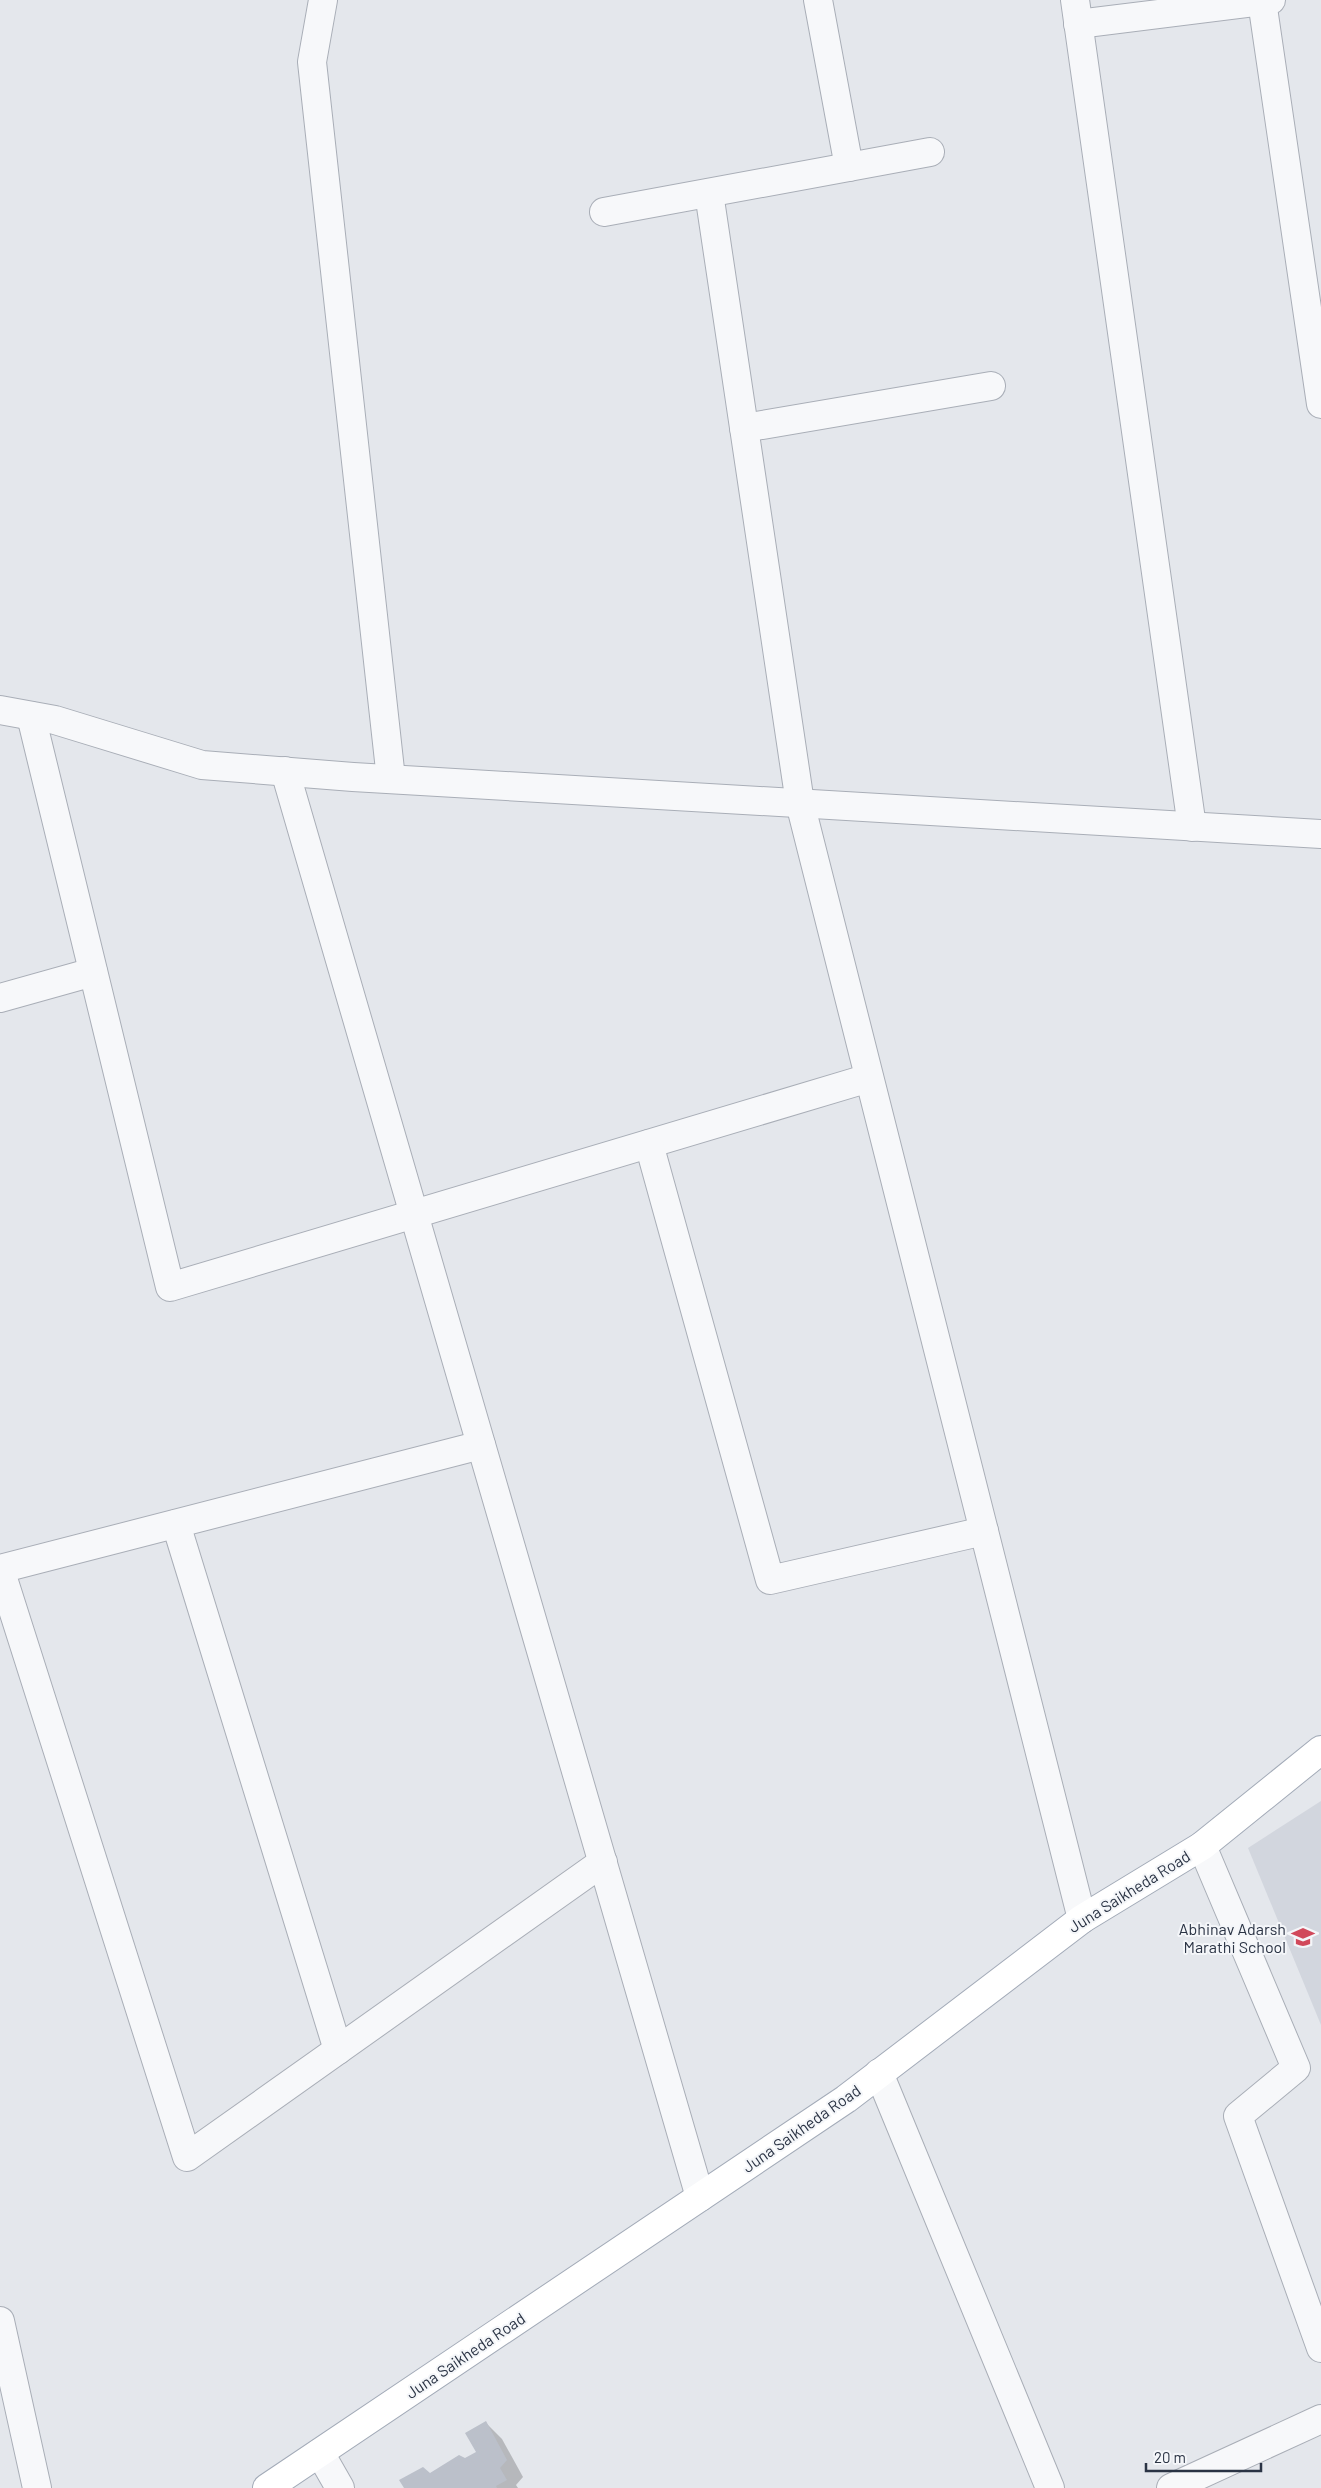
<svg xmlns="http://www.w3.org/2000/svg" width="1321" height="2488" viewBox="0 0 1321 2488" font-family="Barlow,sans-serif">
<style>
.built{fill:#d2d6de}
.shadow{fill:#0003}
.building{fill:#bbc0ca}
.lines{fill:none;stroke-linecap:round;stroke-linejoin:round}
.minor-casing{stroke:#a9aeb7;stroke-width:30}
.major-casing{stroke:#a3abb8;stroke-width:30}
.minor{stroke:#f7f8fa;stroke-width:28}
.major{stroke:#fff;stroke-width:28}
.labels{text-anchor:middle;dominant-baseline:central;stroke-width:4;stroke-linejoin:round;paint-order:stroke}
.street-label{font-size:16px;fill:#2b3445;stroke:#f4f6f9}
.poi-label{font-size:16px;fill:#2b3445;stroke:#f4f6f9;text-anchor:end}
</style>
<rect width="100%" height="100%" fill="#e4e7ec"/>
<polygon class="built" points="1321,1801 1321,2025 1248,1848"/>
<polygon class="shadow" points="486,2423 502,2439 523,2477 516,2485 518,2488 405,2488 478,2453"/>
<polygon class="building" points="486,2421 507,2460 500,2468 507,2480 496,2486 497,2488 404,2488 399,2480 423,2467 430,2473 459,2455 465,2458 476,2452 465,2433"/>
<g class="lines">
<defs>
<g id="minor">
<polyline points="323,0 312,62 391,779"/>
<polyline points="818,0 849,167"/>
<polyline points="1075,0 1192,827"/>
<polyline points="1262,1 1321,404"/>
<polyline points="1078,24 1271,0"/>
<polyline points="709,193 800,803 1082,1919"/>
<polyline points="604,212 930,152"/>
<polyline points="744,428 991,386"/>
<polyline points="0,710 55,720 202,765 353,777 1321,834"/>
<polyline points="31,716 170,1287 869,1078"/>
<polyline points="285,771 700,2197"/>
<polyline points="0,998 93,972"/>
<polyline points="649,1144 770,1580 984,1531"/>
<polyline points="176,1524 338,2050"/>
<polyline points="0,1569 187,2157 603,1862"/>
<polyline points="0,1569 481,1445"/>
<polyline points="1202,1846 1296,2068 1238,2116 1321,2348"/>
<polyline points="879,2073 1050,2488"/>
<polyline points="0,2321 37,2488"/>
<polyline points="320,2453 340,2488"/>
<polyline points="1171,2488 1321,2419"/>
</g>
<polyline id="major" points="267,2488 846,2099 1082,1919 1202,1846 1321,1750"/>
</defs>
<use href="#minor" class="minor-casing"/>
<use href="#major" class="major-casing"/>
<use href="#minor" class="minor"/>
<use href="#major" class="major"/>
</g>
<defs>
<symbol id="school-bare" viewBox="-9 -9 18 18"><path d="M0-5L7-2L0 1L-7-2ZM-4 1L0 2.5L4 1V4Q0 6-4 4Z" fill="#d1495b" stroke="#f4f6f9" stroke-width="2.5" paint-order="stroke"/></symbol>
</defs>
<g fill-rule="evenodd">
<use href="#school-bare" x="1287" y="1921" width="32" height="32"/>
</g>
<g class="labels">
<g class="street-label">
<text transform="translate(1129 1891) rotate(-32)">Juna Saikheda Road</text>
<text transform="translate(801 2128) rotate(-35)">Juna Saikheda Road</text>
<text transform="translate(465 2355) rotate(-34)">Juna Saikheda Road</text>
</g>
<g class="poi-label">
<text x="1286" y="1928">Abhinav Adarsh<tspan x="1286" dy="18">Marathi School</tspan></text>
</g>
</g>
<path d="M1146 2463v8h115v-8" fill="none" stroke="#2b3445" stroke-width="2.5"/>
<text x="1154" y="2463" font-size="15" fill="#2b3445" stroke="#f4f6f9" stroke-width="4" paint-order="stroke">20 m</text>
</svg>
